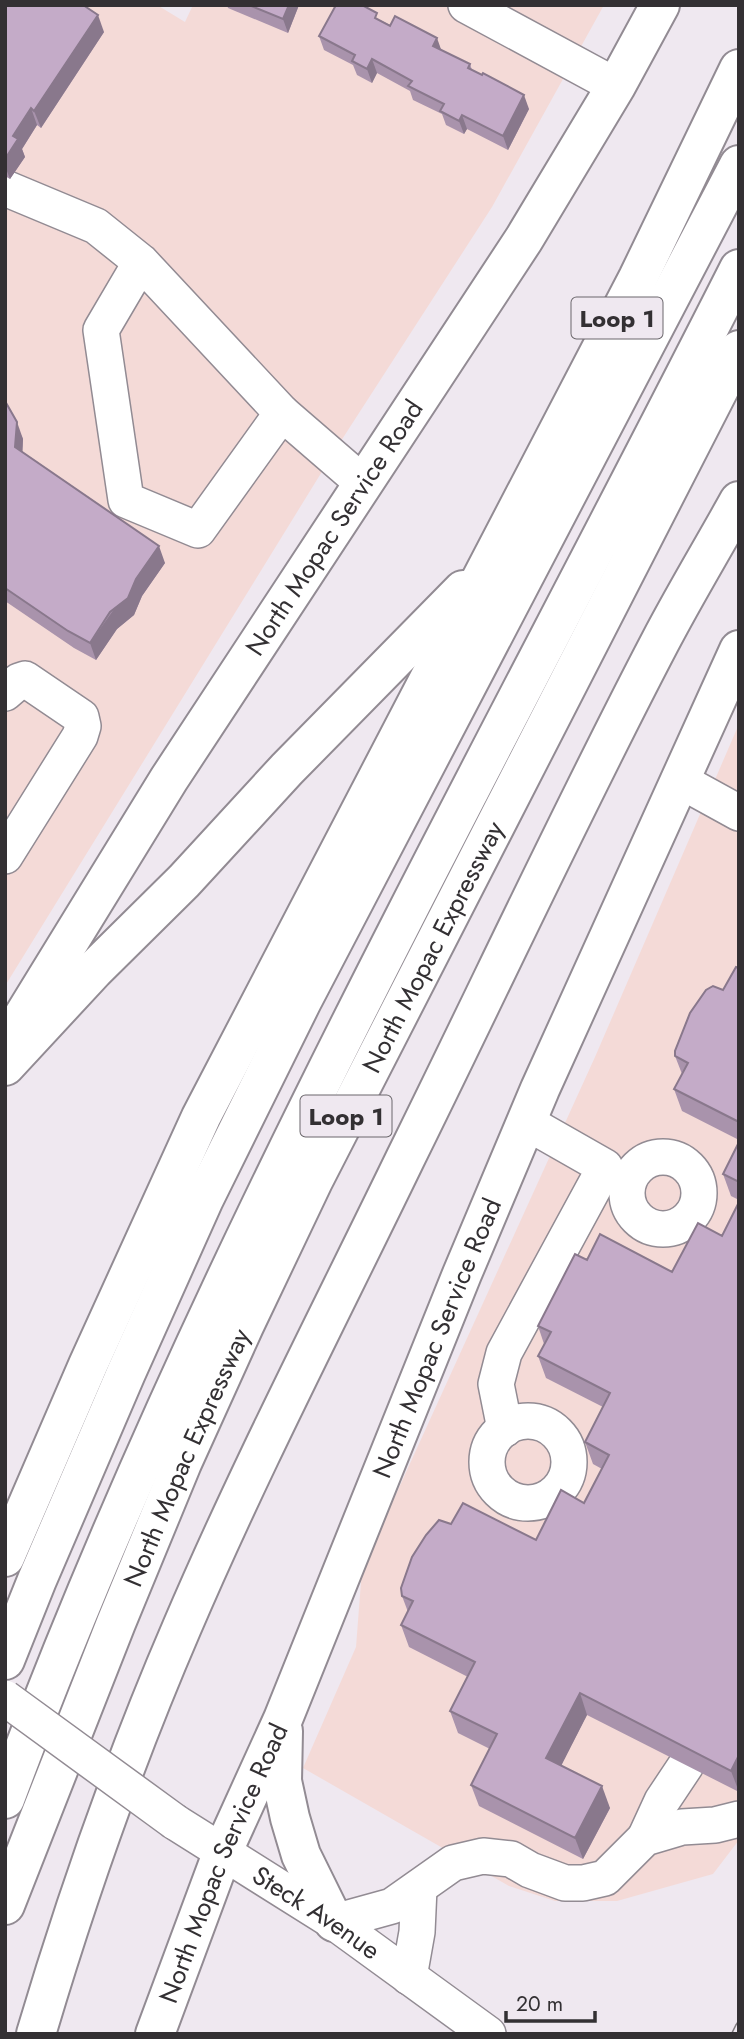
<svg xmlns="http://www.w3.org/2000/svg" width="744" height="2039" viewBox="0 0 744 2039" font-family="Jost,sans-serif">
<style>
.commercial{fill:#f4dad7}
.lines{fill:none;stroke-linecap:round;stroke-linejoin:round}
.minor-casing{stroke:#928b93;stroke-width:38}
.major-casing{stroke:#928b93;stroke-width:42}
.highway-casing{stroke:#928b93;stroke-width:42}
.minor{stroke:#fff;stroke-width:35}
.major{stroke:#fff;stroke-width:38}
.highway{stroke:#fff;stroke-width:38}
.rail-casing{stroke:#817d82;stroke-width:8}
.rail{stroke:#efe8f0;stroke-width:5;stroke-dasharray:16;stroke-linecap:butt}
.minor-bridge-casing{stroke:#928b93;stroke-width:38;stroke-linecap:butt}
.minor-bridge{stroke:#fff;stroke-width:35}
.wall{fill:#a993ac}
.shaded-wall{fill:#89788c}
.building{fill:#c4abc8;stroke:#89788c;stroke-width:2}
.labels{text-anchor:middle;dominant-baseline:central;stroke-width:7;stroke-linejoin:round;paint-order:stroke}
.shield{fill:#efe8f0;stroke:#6b676c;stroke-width:2}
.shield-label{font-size:24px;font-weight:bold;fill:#333033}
.street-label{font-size:26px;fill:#333033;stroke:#efe8f0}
</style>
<rect width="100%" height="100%" fill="#efe8f0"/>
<g class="commercial">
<polygon points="5,5 157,5 185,22 193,5 604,5 492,207 339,444 5,986"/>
<polygon points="739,724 739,1840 713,1874 617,1901 555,1901 509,1886 303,1768 356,1647 362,1569 595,1057"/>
</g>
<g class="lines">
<defs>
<g id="minor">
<polyline points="466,5 616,86"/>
<polyline points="5,188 96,226 141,262 282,413 198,530 126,500 101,330 141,262"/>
<polyline points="282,413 363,483"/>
<polyline points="5,693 19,681 25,679 81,717 83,726 80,736 5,856"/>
<polyline points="679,780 739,813"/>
<circle cx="663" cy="1193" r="36"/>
<circle cx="528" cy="1462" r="41"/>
<polyline points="505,1429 496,1384 504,1353 605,1167 526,1122"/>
<path id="s1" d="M175 1822 334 1922 488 2034"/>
<polyline points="645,1838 662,1801 686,1765"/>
<polyline points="334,1922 392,1906 453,1863 483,1856 511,1859 530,1870 565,1883 583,1883 605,1878 645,1838 682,1827 715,1825 739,1819"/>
<polyline points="409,1977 417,1932 419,1888"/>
</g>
<g id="major">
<path id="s2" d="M5 1046 169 779 524 239 616 86 660 5"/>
<polyline points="283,1731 282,1781 290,1818 301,1855 334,1922"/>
<path d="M36 2034C77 1896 125 1759 182 1627 250 1468 330 1314 405 1159 490 987 571 812 660 642 685 594 713 548 739 501"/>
<path id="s3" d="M155 2034 223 1851 283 1719 462 1274 540 1089 739 650"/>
</g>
<g id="highway">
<polyline points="5,1066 94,970 184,881 287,769 463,590"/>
<polyline points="5,1557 88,1365 201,1117 638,278 739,69"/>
<polyline points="5,1660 37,1580 126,1373 204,1199 302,1001 739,165"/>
<path d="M5 1799C202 1267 484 774 739 269"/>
<path id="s4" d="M5 1905 116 1623 182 1463 244 1326 313 1181 739 350"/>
</g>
</defs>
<use href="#minor" class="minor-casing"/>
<use href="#major" class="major-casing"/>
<use href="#highway" class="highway-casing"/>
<use href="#minor" class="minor"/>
<use href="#major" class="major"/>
<use href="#highway" class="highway"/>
<defs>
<polyline id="rail" points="735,2034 739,2026"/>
</defs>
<use href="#rail" class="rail-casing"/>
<use href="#rail" class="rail"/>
<defs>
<polyline id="minor-bridge" points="5,1698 175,1822"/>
</defs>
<use href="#minor-bridge" class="minor-bridge-casing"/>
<use href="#minor-bridge" class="minor-bridge"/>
</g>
<g class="wall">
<polygon points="5,5 104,32 41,128 37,125 22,149 25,157 10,179 5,176"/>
<polygon points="227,5 299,5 288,33 228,8"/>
<polygon points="380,20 470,64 472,70 529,109 508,150 467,129 464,134 446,125 442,114 413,100 410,91 377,73 372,83 357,75 353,65 324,50 319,36"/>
<polygon points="5,401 23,439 22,452 165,563 142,596 134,615 117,629 96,660 74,648 5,601"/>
<polygon points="739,968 739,1140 682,1111 674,1089 682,1074 675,1056"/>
<polygon points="739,1142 739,1200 731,1196 723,1174"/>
<polygon points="739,1202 739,1792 587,1715 561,1765 610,1808 583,1859 479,1806 471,1785 490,1749 458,1733 450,1711 468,1677 409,1647 401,1625 408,1612 402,1596 451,1524 536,1540 584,1503 602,1469 593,1464 585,1442 603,1407 546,1378 538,1356 544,1344 538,1326 587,1260 672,1272 722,1236"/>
</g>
<g class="shaded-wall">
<polygon points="289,5 299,5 288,33 283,19"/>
<polygon points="98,15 104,32 41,128 34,111"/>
<polygon points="437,38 442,52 433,46"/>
<polygon points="372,59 377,73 372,83 367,69"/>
<polygon points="524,95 529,109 508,150 503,136"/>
<polygon points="31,108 37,125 22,149 25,157 10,179 5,166 5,159 13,136"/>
<polygon points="462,115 467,129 464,134 459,121"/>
<polygon points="17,422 23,439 22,464 15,447"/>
<polygon points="159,546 165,563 142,596 134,615 117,629 96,660 90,643"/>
<polygon points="580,1693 587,1715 554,1780 546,1758"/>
<polygon points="739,1755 739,1792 731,1771"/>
<polygon points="602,1786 610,1808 583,1859 575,1838"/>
</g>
<g class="building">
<polygon points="5,5 83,5 98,15 34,111 31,108 13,136 18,139 5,159"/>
<polygon points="249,5 289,5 283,19"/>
<polygon points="336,5 362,5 377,13 375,18 390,26 395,16 437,38 433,46 470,64 468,68 482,75 483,73 524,95 503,136 462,115 459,121 440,111 444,104 408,86 412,81 372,59 367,69 352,61 355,55 319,36"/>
<polygon points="5,401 17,422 15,447 159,546 136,579 128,598 110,612 90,643 68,631 5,588"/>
<polygon points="736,967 739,968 739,1122 674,1089 688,1063 675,1056 675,1051 690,1013 706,990 713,986 723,990"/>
<polygon points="739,1142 739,1182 723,1174"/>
<polygon points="739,1202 739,1755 731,1771 580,1693 546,1758 602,1786 575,1838 471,1785 497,1734 450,1711 475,1662 401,1625 413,1601 402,1596 401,1588 412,1557 426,1535 439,1520 451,1524 463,1503 536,1540 561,1490 584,1503 609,1455 585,1442 610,1393 538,1356 551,1332 538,1326 575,1254 587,1260 600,1234 672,1272 698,1223 722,1236"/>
</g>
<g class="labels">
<g class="shield">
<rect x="571.5" y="297.5" width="91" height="41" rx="5"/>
<rect x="300.5" y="1095.5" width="91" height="41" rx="5"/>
</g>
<g class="shield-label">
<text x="617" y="318">Loop 1</text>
<text x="346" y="1116">Loop 1</text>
</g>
<g class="street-label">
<text stroke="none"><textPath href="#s2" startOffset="614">North Mopac Service Road</textPath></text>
<text stroke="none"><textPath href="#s4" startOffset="1050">North Mopac Expressway</textPath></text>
<text stroke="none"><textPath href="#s3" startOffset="751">North Mopac Service Road</textPath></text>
<text stroke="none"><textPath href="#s4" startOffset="483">North Mopac Expressway</textPath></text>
<text stroke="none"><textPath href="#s3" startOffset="184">North Mopac Service Road</textPath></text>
<text stroke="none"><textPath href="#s1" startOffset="168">Steck Avenue</textPath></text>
</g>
</g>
<rect width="744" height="2039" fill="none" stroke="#333033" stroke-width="14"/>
<path d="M506 2011v10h89v-10" fill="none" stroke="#333033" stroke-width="3.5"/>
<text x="516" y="2011" font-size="21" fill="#333033" stroke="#efe8f0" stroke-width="5" paint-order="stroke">20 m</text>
</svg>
